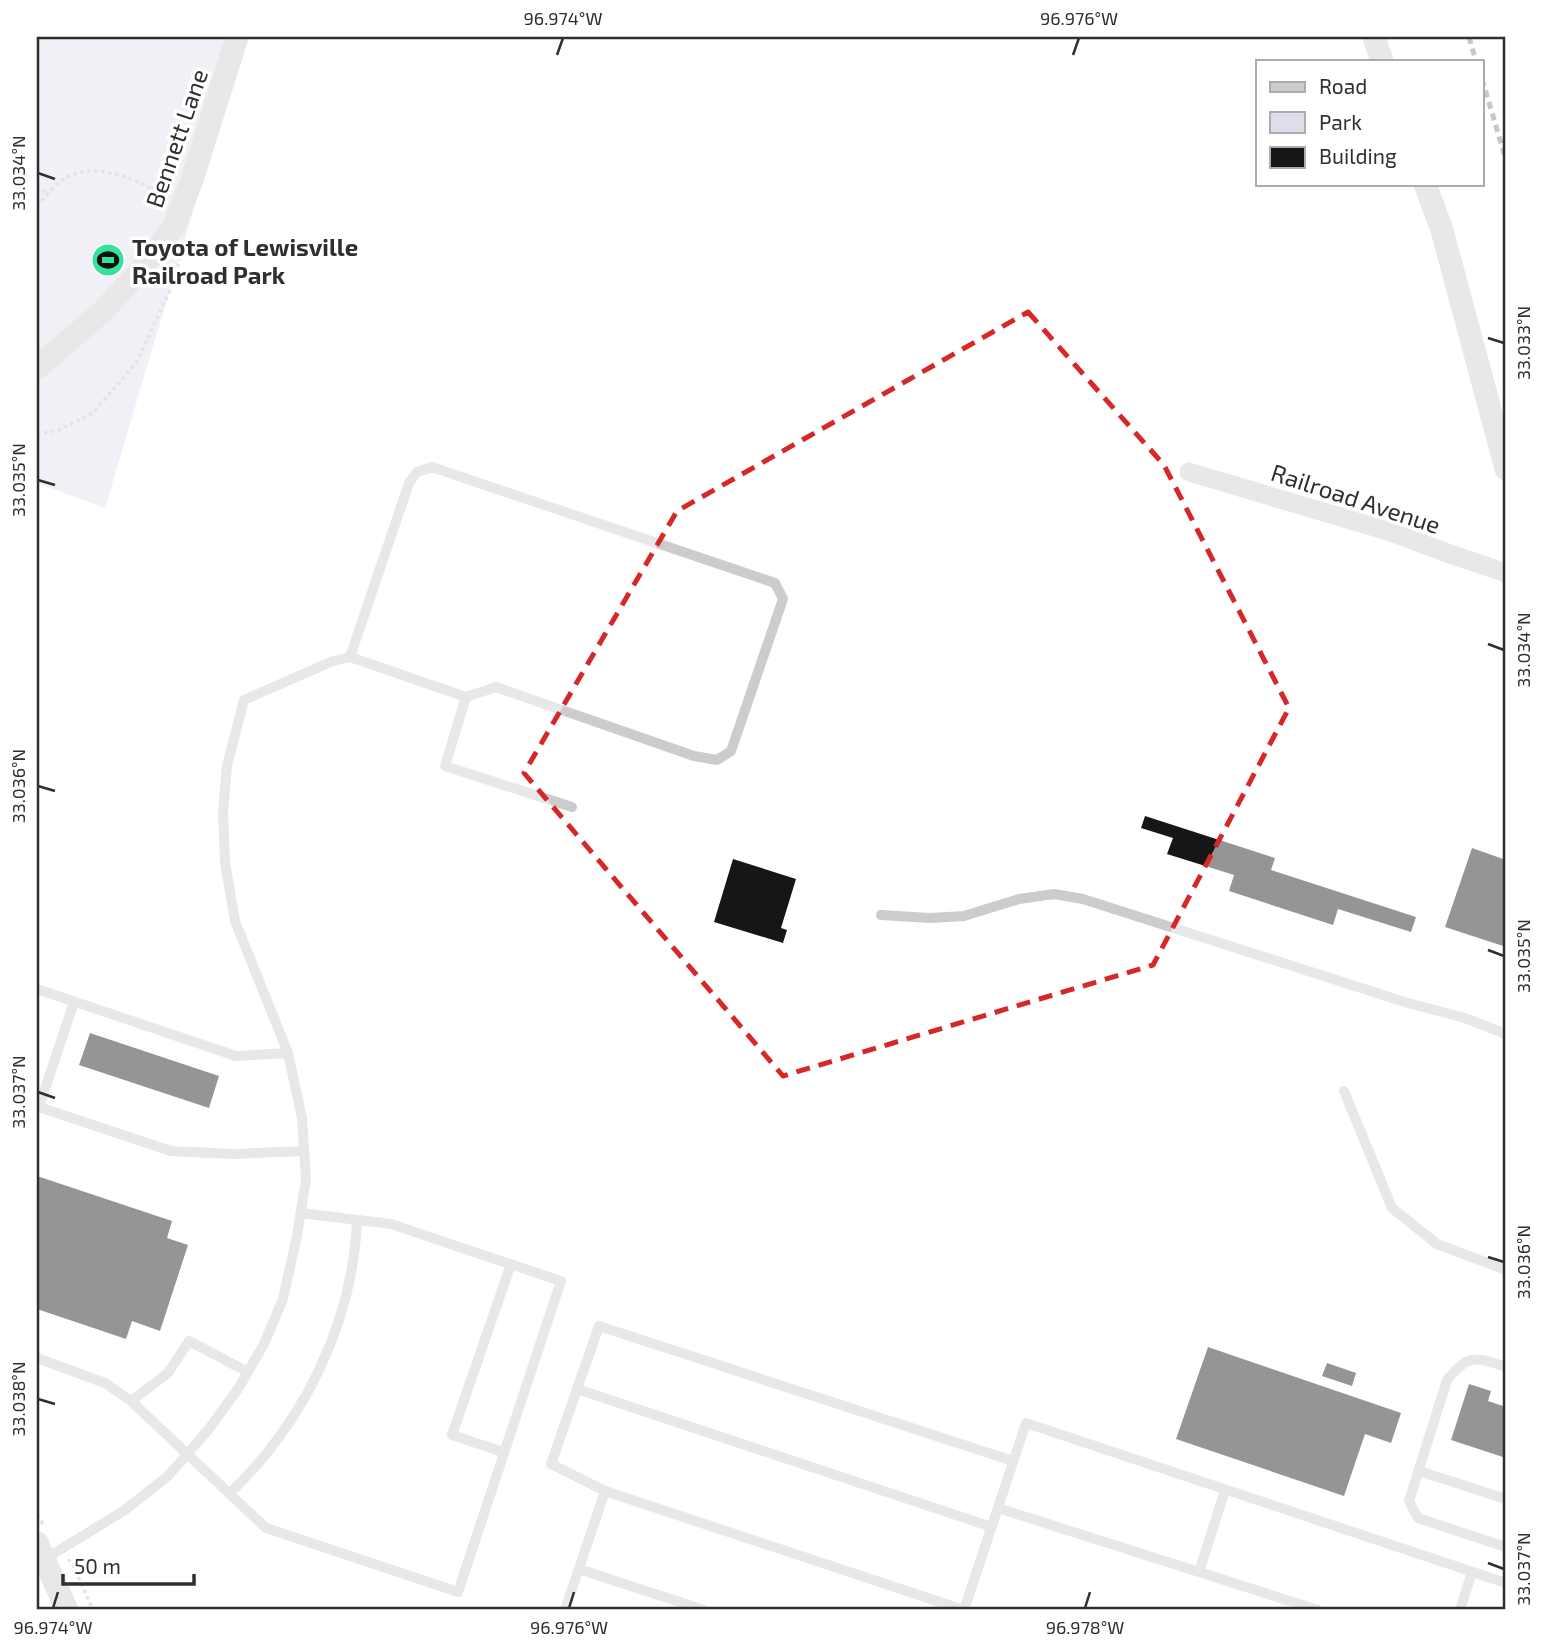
<svg xmlns="http://www.w3.org/2000/svg" width="1543" height="1647" viewBox="0 0 1543 1647" font-family="'Exo 2',sans-serif">
<style>
.green{fill:#dfddec}
.building{fill:#161616}
.lines{fill:none;stroke-linecap:round;stroke-linejoin:round}
.path{stroke:#c3c3c3;stroke-width:3.5;stroke-dasharray:3.5 3.5;stroke-linecap:butt}
.service{stroke:#ccc;stroke-width:10}
.minor{stroke:#ccc;stroke-width:19}
.tertiary{stroke:#ccc;stroke-width:23}
.rail{stroke:#848484;stroke-width:5;stroke-dasharray:7 5;stroke-linecap:butt}
.marked{fill:none;stroke:#d62828;stroke-width:5;stroke-dasharray:14 9;stroke-linejoin:round}
.ticks{fill:none;stroke:#2f2f2f;stroke-width:2.5}
.labels{text-anchor:middle;dominant-baseline:central;stroke-width:7;stroke-linejoin:round;paint-order:stroke}
.street-label{font-size:24px;fill:#2f2f2f;stroke:#fff}
.poi-label{font-size:24px;font-weight:bold;fill:#2f2f2f;stroke:#fff;text-anchor:start}
.neatline{fill:none;stroke:#2f2f2f;stroke-width:2.5}
.ticks-label{font-size:18px;text-anchor:middle;fill:#2f2f2f}
</style>
<rect width="100%" height="100%" fill="#fff"/>
<polygon class="green" points="37,37 245,37 105,508 37,483"/>
<g class="building">
<polygon points="1145,816 1275,858 1271,870 1416,917 1411,932 1338,909 1333,925 1229,891 1234,875 1167,854 1173,838 1141,828"/>
<polygon points="1472,848 1506,860 1506,947 1445,927"/>
<polygon points="733,859 796,879 781,928 787,930 783,943 714,922"/>
<polygon points="90,1033 219,1076 209,1108 79,1065"/>
<polygon points="37,1176 172,1221 167,1238 188,1245 160,1331 132,1321 126,1339 37,1309"/>
<polygon points="1208,1347 1401,1413 1391,1443 1365,1434 1344,1496 1176,1439"/>
<polygon points="1327,1363 1356,1373 1352,1386 1322,1376"/>
<polygon points="1469,1384 1491,1391 1488,1401 1506,1407 1506,1458 1451,1440"/>
</g>
<g class="lines">
<g class="path">
<polyline points="37,186 49,194"/>
<polyline points="163,198 152,190 185,132"/>
<path d="M37 206C45 198 55 184 65 178 91 163 128 175 151 189"/>
<polyline points="37,434 59,430 93,413 136,363 174,282 181,252"/>
<polyline points="37,1515 43,1524"/>
<polyline points="68,1559 73,1565 93,1610"/>
</g>
<g class="service">
<polyline points="466,697 445,766 572,807"/>
<polyline points="881,915 930,918 964,916 1019,899 1054,894 1083,899 1408,1003 1465,1018 1506,1034"/>
<polyline points="37,989 236,1056 288,1053"/>
<polyline points="74,1002 39,1107 171,1151 233,1154 304,1151"/>
<polyline points="1344,1091 1392,1208 1437,1244 1506,1270"/>
<polyline points="37,1358 105,1383 131,1401 266,1528 458,1592 561,1281 391,1224 301,1213"/>
<path d="M1506 1367C1475 1357 1469 1353 1447 1380L1409 1501 1418 1518 1506 1547"/>
<polyline points="577,1389 992,1527"/>
<polyline points="131,1401 168,1373 189,1341 248,1372"/>
<polyline points="503,1452 452,1435 511,1264"/>
<polyline points="1419,1471 1506,1499"/>
<polyline points="605,1491 964,1610"/>
<path d="M230 1493C304 1422 353 1323 357 1220"/>
<polyline points="998,1508 1318,1610"/>
<polyline points="45,1559 125,1510 168,1476 208,1430 238,1389 264,1344 283,1299 297,1236 306,1179 302,1118 288,1053 235,921 225,862 223,812 227,766 244,700 333,661 350,657 409,483 417,472 432,467 775,583 783,599 731,751 717,760 694,756 496,687 466,697 350,657"/>
<polyline points="579,1569 704,1610"/>
<polyline points="1199,1572 1225,1490"/>
<polyline points="565,1610 605,1491 551,1464 599,1326 1013,1461"/>
<polyline points="964,1610 1026,1423 1506,1583"/>
<polyline points="1460,1610 1472,1572"/>
</g>
<polyline class="minor" points="1189,472 1391,532 1450,554 1506,573"/>
<g class="tertiary">
<polyline points="1374,37 1382,61"/>
<polyline points="1425,184 1442,230 1506,469"/>
<polyline points="37,368 103,311 142,269 174,226 192,180 237,37"/>
<polyline points="37,1543 67,1610"/>
</g>
<g class="rail">
<polyline points="1469,37 1476,61"/>
<polyline points="1482,79 1506,160"/>
</g>
</g>
<path d="M0 0H1543V1647H0ZM1028 312 1164 465 1289 708 1153 965 783 1076 524 773 677 511Z" fill="#fff" fill-opacity=".55" fill-rule="evenodd"/>
<path class="marked" d="M1028 312 1164 465 1289 708 1153 965 783 1076 524 773 677 511Z"/>
<path class="ticks" d="M557 55 563 38M1073 55 1079 38M38 173 55 179M1488 338 1504 343M38 480 55 485M1488 644 1504 650M38 786 55 791M1488 950 1504 956M38 1092 55 1098M1488 1257 1504 1262M38 1399 55 1404M1488 1563 1504 1569M53 1608 58 1592M569 1608 574 1592M1085 1608 1090 1592"/>
<defs>
<symbol id="stadium-disc" viewBox="-11 -11 22 22"><circle r="9.5" fill="#35e19b" stroke="#fff"/><path d="M0-5a6.5 5 0 1 0 0 10a6.5 5 0 1 0 0-10ZM-3.5-1.8h7v3.6h-7Z" fill="#111"/></symbol>
</defs>
<g fill-rule="evenodd">
<use href="#stadium-disc" x="89" y="241" width="38" height="38"/>
</g>
<g class="labels">
<g class="street-label">
<text transform="translate(176 138) rotate(-71)">Bennett Lane</text>
<text transform="translate(1356 498) rotate(18)">Railroad Avenue</text>
</g>
<g class="poi-label">
<text x="132" y="246">Toyota of Lewisville<tspan x="132" dy="28">Railroad Park</tspan></text>
</g>
</g>
<rect width="1543" height="1647" fill="none" stroke="#ffffff" stroke-width="77"/>
<rect x="1256" y="60" width="228" height="126" fill="#ffffff" stroke="#acacac" stroke-width="2"/>
<rect x="1270" y="82" width="35" height="10" fill="#cccccc" stroke="#acacac" stroke-width="2"/>
<text x="1319" y="94" font-size="21" fill="#2f2f2f">Road</text>
<rect x="1270" y="112" width="35" height="21" fill="#dfddec" stroke="#acacac" stroke-width="2"/>
<text x="1319" y="130" font-size="21" fill="#2f2f2f">Park</text>
<rect x="1270" y="147" width="35" height="21" fill="#161616" stroke="#acacac" stroke-width="2"/>
<text x="1319" y="164" font-size="21" fill="#2f2f2f">Building</text>
<path d="M63 1574v10h131v-10" fill="none" stroke="#2f2f2f" stroke-width="3.5"/>
<text x="74" y="1574" font-size="21" fill="#2f2f2f" stroke="#ffffff" stroke-width="5" paint-order="stroke">50 m</text>
<rect x="38" y="38" width="1466" height="1570" class="neatline"/>
<g class="ticks-label">
<text x="563" y="25">96.974°W</text>
<text x="1079" y="25">96.976°W</text>
<text transform="translate(19 173) rotate(-90)" y="6">33.034°N</text>
<text transform="translate(1524 343) rotate(-90)" y="6">33.033°N</text>
<text transform="translate(19 480) rotate(-90)" y="6">33.035°N</text>
<text transform="translate(1524 650) rotate(-90)" y="6">33.034°N</text>
<text transform="translate(19 786) rotate(-90)" y="6">33.036°N</text>
<text transform="translate(1524 956) rotate(-90)" y="6">33.035°N</text>
<text transform="translate(19 1092) rotate(-90)" y="6">33.037°N</text>
<text transform="translate(1524 1262) rotate(-90)" y="6">33.036°N</text>
<text transform="translate(19 1399) rotate(-90)" y="6">33.038°N</text>
<text transform="translate(1524 1569) rotate(-90)" y="6">33.037°N</text>
<text x="53" y="1634">96.974°W</text>
<text x="569" y="1634">96.976°W</text>
<text x="1085" y="1634">96.978°W</text>
</g>
</svg>
